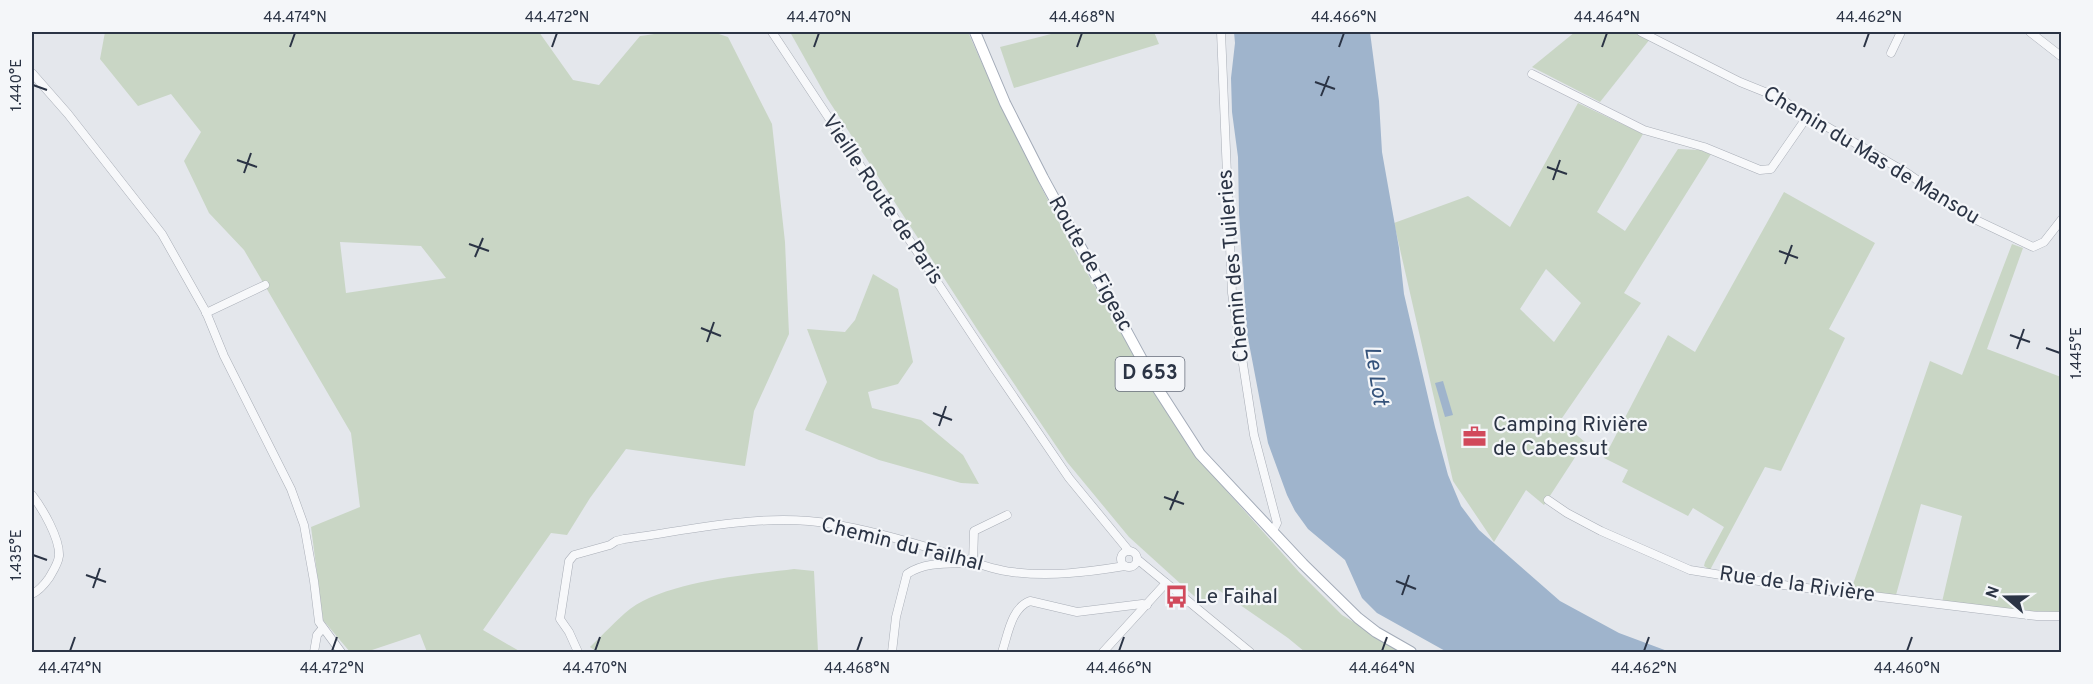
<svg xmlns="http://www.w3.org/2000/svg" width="2093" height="684" viewBox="0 0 2093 684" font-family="Overpass,sans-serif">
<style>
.green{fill:#c9d6c5;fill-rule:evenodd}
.water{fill:#9fb4cc}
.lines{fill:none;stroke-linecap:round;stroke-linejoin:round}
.minor-casing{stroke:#a9aeb7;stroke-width:9}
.major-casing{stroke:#a3abb8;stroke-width:12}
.minor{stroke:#f7f8fa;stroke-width:8}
.major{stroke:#fff;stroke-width:10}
.ticks{fill:none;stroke:#2b3445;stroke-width:2}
.labels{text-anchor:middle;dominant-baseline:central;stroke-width:4.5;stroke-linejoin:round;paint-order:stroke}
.shield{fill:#f4f6f9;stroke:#676e7b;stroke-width:1.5}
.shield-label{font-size:20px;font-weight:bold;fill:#2b3445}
.street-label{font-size:21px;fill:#2b3445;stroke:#f4f6f9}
.poi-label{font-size:21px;fill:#2b3445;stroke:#f4f6f9;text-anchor:start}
.water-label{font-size:22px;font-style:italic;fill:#34527a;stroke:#f4f6f9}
.neatline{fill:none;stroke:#2b3445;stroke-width:2}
.ticks-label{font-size:15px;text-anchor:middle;fill:#2b3445}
</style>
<rect width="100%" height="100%" fill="#e4e7ec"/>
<g class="green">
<path d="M105 32H539L573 80 599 85 640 36C669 32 700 26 728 37L772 124 785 242 789 334 754 411 745 466 626 449 590 498 567 535 551 533 483 630 521 652H427L420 634 366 652H350L323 620 311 527 360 507 351 433 244 250 209 213 184 161 201 132 171 94 138 106 100 59ZM340 242 421 246 446 278 346 293Z"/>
<polygon points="790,32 968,32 1005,115 1069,242 1191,451 1299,572 1342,615 1403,652 1305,652 1288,638 1217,589 1204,605 1129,537 1067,462 979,332 827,98"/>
<polygon points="1050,32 1154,32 1159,44 1014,88 1000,47 1051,34"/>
<polygon points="1575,32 1633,32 1650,39 1600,102 1532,67"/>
<path d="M1578 103 1643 134 1597 212 1625 231 1678 149 1700 150 1711 154 1624 293 1641 303 1560 421 1585 442 1544 505 1526 490 1494 542 1453 481 1394 223 1468 196 1510 227ZM1546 269 1581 303 1554 342 1520 309Z"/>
<polygon points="1784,192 1875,243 1829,329 1845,338 1781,471 1765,467 1710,570 1704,566 1705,562 1724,527 1693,508 1688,516 1622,482 1628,470 1604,458 1668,335 1695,352"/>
<polygon points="2012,244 2023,248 1987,349 2061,377 2061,612 2031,611 1942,602 1962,516 1921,504 1896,595 1851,590 1930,361 1962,375"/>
<polygon points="873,274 898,289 913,362 898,384 868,392 872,408 921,420 963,455 979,484 961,483 879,460 805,430 827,382 807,329 845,332 855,320"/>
<path d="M794 569 814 571 818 652H597L590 647C603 635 616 620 630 609 669 581 747 575 794 569Z"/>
</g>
<g class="water">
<polygon points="1234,32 1370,32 1379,101 1382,152 1399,248 1404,294 1435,427 1448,475 1461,506 1479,530 1560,601 1619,633 1670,652 1447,652 1377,613 1362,598 1345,560 1308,529 1295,511 1287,495 1268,443 1247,333 1239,213 1238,157 1232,112 1231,78 1235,43"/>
<polygon points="1443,381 1453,415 1445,417 1435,383"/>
</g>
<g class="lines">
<defs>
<g id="minor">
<polyline points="772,32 994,368 1069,478 1129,551"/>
<polyline points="1221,32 1232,293 1254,435 1277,523 1273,531"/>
<polyline points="1641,32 1740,82 1780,98 1807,117 1817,121 1907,173 1972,218 2033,247 2044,242 2062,219"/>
<polyline points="2030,32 2062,57"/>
<polyline points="1891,53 1901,32"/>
<polyline points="32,73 68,114 162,234 206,312 224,356 291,489 304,525 314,581 319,622 341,652"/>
<polyline points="1532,74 1644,130 1704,147 1760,170 1771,169 1807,117"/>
<polyline points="206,313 265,285"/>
<path d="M32 495C42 508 60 538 59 556 58 564 53 571 49 578 44 585 39 591 32 594"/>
<polyline points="1548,500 1567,513 1601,531 1690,570 1790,586 2037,616 2062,616"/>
<circle cx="1129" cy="559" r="8"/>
<polyline points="1137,559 1250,652"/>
<polyline points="314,652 317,635 322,629"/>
<path d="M578 652 569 632 560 619 569 561 574 555 610 545 616 541 624 539C691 530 765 512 832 524 869 530 907 541 943 552 966 559 988 569 1012 572 1051 577 1088 572 1125 566"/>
<path d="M892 652 896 617 907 574C926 561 950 564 973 563L974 531 1007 515"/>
<path d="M1002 652C1008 635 1011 608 1030 601L1077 612 1142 604 1147 605"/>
<polyline points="1103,652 1166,583"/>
</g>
<polyline id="major" points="975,32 1005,103 1043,178 1158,389 1200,454 1303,564 1358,618 1376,632 1411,652"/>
</defs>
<use href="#minor" class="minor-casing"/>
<use href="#major" class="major-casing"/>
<use href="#minor" class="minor"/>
<use href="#major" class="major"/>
</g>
<path class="ticks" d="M290 47 295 33M552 47 557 33M814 47 819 33M1077 47 1082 33M1339 47 1344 33M1602 47 1607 33M1864 47 1869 33M1315 82 1335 89M33 85 47 90M1321 96 1329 76M237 160 257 167M1547 167 1567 174M244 173 251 153M1553 180 1560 160M469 244 489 251M1779 251 1798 258M475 257 483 238M1785 264 1792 245M701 328 721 336M2010 335 2030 342M707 342 714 322M2046 348 2060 353M2017 349 2024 329M933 413 952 420M939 426 946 406M1164 497 1184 504M1170 510 1178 491M33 555 47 560M86 575 106 582M1396 581 1416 589M93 588 100 568M1402 595 1409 575M70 651 75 637M332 651 337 637M595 651 600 637M857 651 862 637M1119 651 1124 637M1382 651 1387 637M1644 651 1649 637M1907 651 1912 637"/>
<defs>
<symbol id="office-bare" viewBox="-9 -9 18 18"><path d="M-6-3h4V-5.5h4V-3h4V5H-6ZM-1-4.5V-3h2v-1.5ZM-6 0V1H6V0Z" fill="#d1495b" stroke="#f4f6f9" stroke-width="2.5" paint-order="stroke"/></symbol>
<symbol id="bus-bare" viewBox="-9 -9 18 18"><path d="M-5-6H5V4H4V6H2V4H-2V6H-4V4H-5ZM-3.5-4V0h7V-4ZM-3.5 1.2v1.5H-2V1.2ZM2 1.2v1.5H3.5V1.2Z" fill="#d1495b" stroke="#f4f6f9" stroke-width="2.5" paint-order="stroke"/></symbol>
</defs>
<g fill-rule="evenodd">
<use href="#office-bare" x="1458" y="420" width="33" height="33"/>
<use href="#bus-bare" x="1160" y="580" width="33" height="33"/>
</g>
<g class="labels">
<rect class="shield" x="1115.5" y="357" width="69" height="34" rx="4.5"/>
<g class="shield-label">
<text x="1150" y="374">D 653</text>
</g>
<g class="street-label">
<text transform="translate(1871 156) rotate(31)">Chemin du Mas de Mansou</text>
<text transform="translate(882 200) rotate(56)">Vieille Route de Paris</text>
<text transform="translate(1090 264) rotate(61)">Route de Figeac</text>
<text transform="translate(1234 266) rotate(-95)">Chemin des Tuileries</text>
<text transform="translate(902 545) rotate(14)">Chemin du Failhal</text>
<text transform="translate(1797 585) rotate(8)">Rue de la Rivière</text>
</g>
<g class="poi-label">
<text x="1493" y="425">Camping Rivière<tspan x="1493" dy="24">de Cabessut</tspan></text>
<text x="1195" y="597">Le Faihal</text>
</g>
<g class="water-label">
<text transform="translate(1375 376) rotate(81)">Le Lot</text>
</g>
</g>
<rect width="2093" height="684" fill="none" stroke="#f4f6f9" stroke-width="66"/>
<g transform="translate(2006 597) rotate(290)" stroke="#f4f6f9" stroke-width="4.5" paint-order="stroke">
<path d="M0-4.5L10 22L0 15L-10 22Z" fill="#2b3445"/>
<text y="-9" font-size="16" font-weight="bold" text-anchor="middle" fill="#2b3445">N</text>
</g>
<rect x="33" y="33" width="2027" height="618" class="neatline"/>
<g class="ticks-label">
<text x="295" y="22">44.474°N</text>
<text x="557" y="22">44.472°N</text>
<text x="819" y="22">44.470°N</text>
<text x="1082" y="22">44.468°N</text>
<text x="1344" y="22">44.466°N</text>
<text x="1607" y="22">44.464°N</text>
<text x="1869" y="22">44.462°N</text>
<text transform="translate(16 85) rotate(-90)" y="5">1.440°E</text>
<text transform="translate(2076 353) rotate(-90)" y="5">1.445°E</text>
<text transform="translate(16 555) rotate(-90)" y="5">1.435°E</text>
<text x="70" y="673">44.474°N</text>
<text x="332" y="673">44.472°N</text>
<text x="595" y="673">44.470°N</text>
<text x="857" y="673">44.468°N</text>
<text x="1119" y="673">44.466°N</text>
<text x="1382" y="673">44.464°N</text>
<text x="1644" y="673">44.462°N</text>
<text x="1907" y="673">44.460°N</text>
</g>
</svg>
